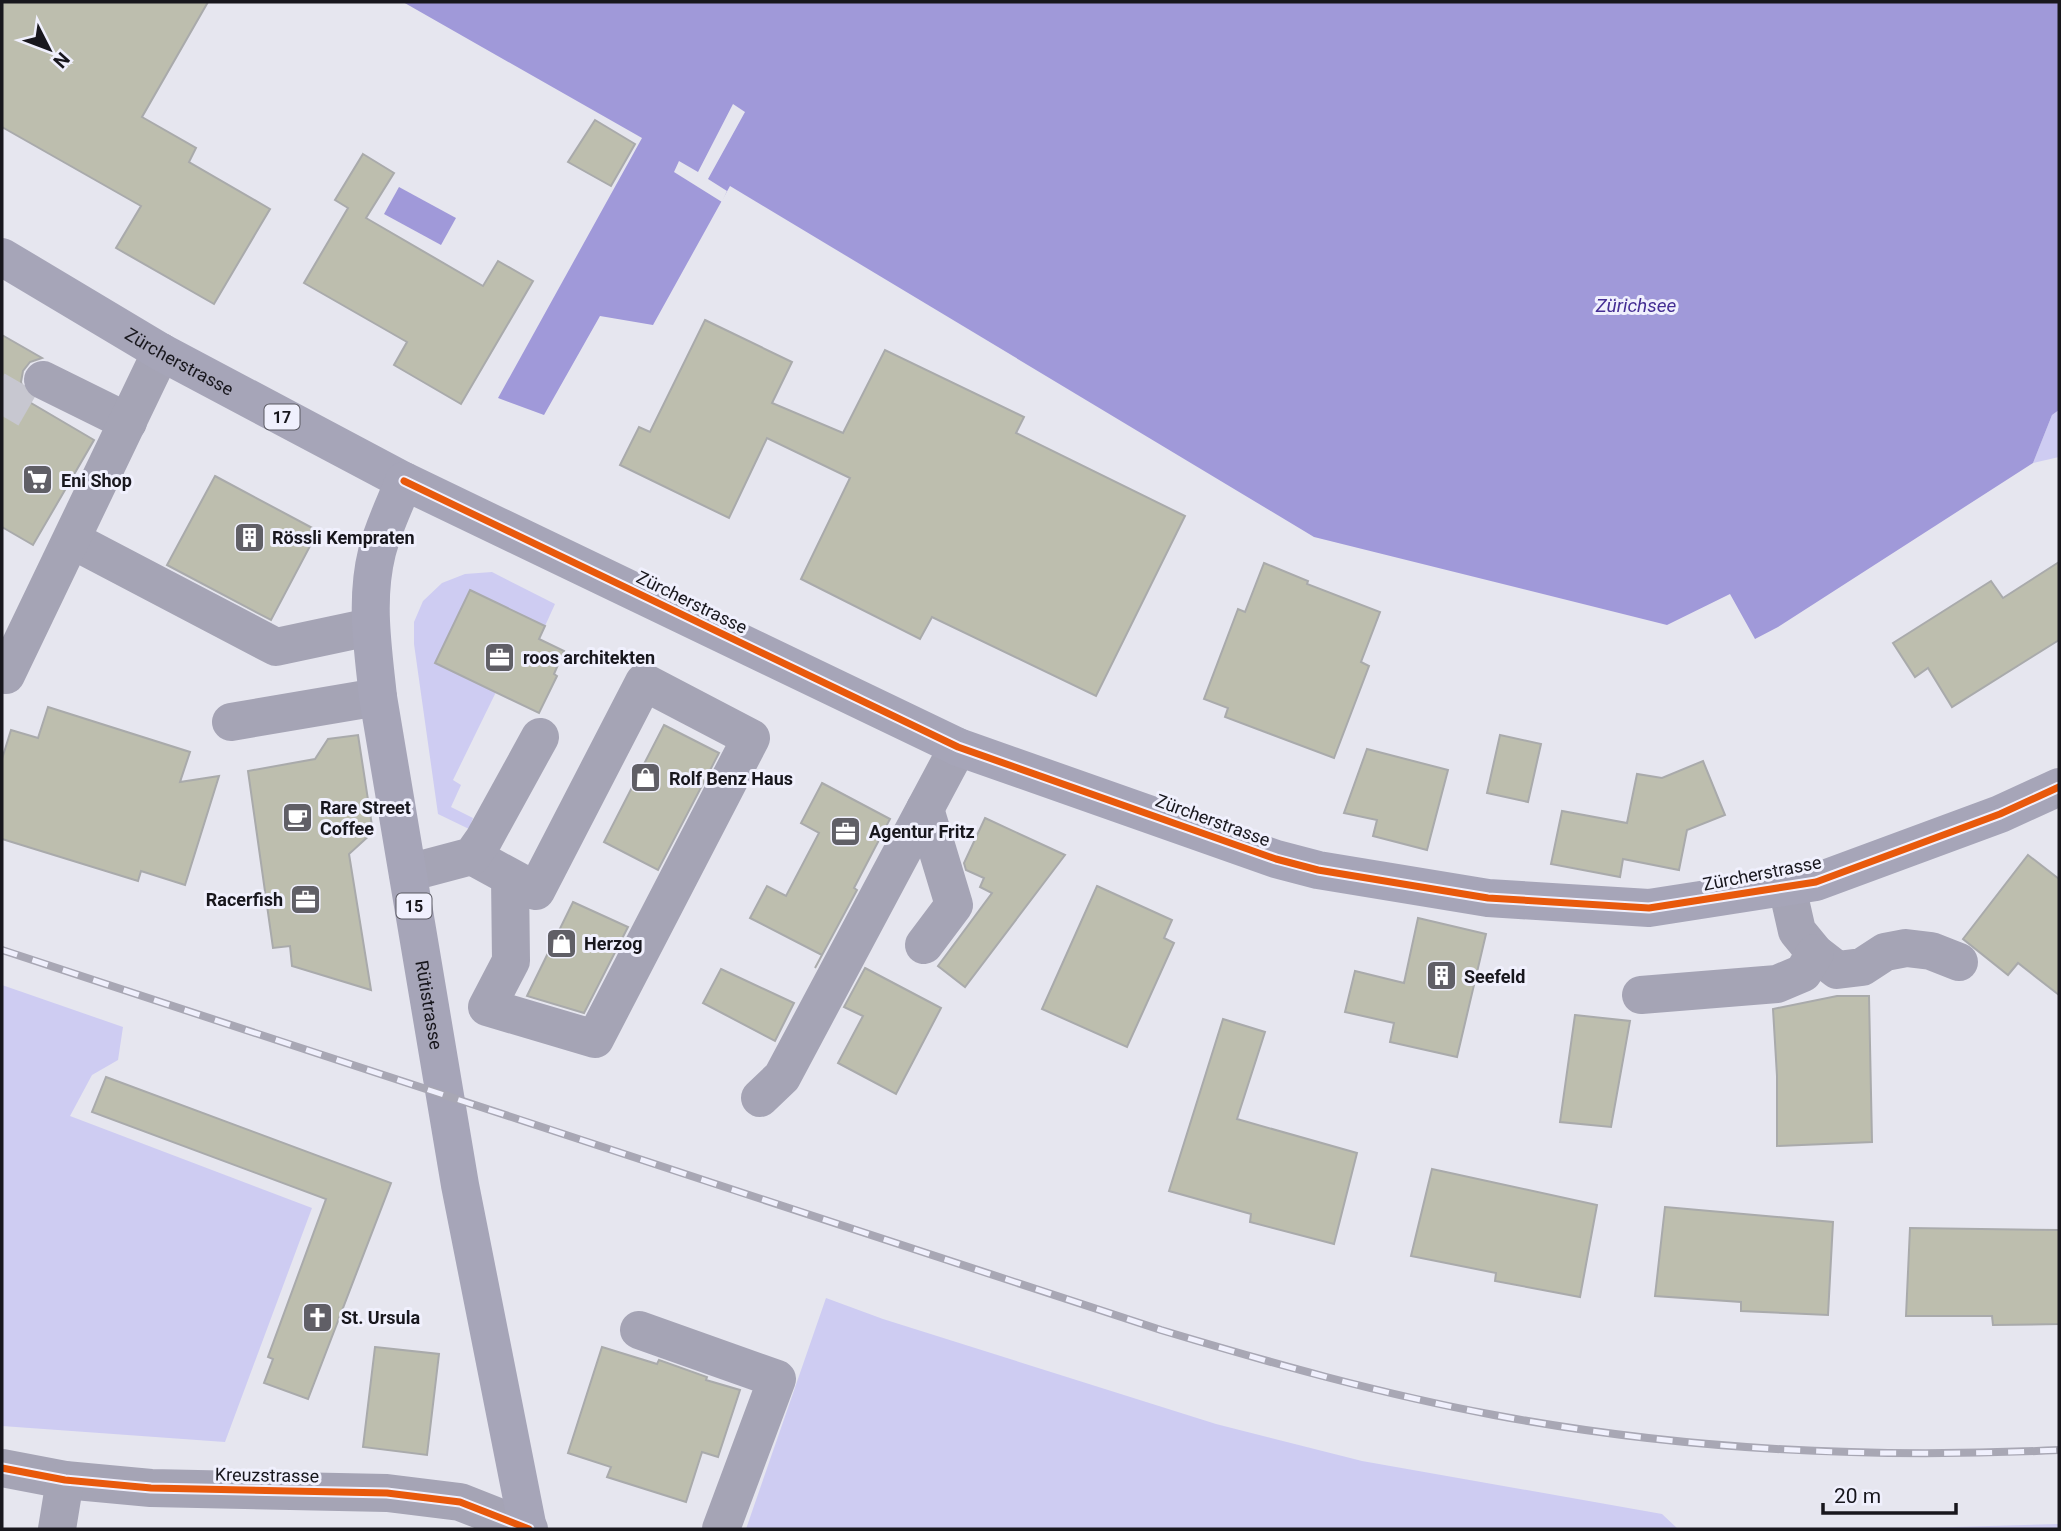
<svg xmlns="http://www.w3.org/2000/svg" width="2061" height="1531" viewBox="0 0 2061 1531" font-family="Roboto,sans-serif">
<style>
.green{fill:#ceccf2}
.water{fill:#a099d9}
.pier{fill:#e6e6ef}
.building{fill:#bdbeae;stroke:#a9aaab;stroke-width:2}
.lines{fill:none;stroke-linecap:round;stroke-linejoin:round}
.minor-tunnel{stroke:#c7c7d0;stroke-width:38;stroke-dasharray:38 19;stroke-linecap:butt}
.minor{stroke:#a5a4b5;stroke-width:38}
.major{stroke:#a6a5b8;stroke-width:38}
.rail-casing{stroke:#a8a7b4;stroke-width:8}
.rail{stroke:#f0f0fd;stroke-width:5;stroke-dasharray:16;stroke-linecap:butt}
.cycleway-casing{stroke:#f0f0fd;stroke-width:11}
.cycleway{stroke:#e8590c;stroke-width:7}
.labels{text-anchor:middle;dominant-baseline:central;stroke-width:6;stroke-linejoin:round;paint-order:stroke}
.shield{fill:#f0f0fd;stroke:#595860;stroke-width:2}
.shield-label{font-size:16px;font-weight:bold;fill:#18171d}
.street-label{font-size:18px;fill:#18171d;stroke:#f0f0fd}
.poi-label{font-size:18px;font-weight:bold;fill:#18171d;stroke:#f0f0fd;text-anchor:start}
.water-label{font-size:19px;font-style:italic;fill:#452e94;stroke:#f0f0fd}
</style>
<rect width="100%" height="100%" fill="#e6e6ef"/>
<g class="green">
<polygon points="2059,410 2059,457 2033,463 2052,415"/>
<polygon points="492,572 555,604 545,626 470,590 435,662 496,692 453,780 461,785 451,807 473,818 469,829 438,814 414,644 414,622 423,601 442,583 465,574"/>
<polygon points="2,985 123,1027 118,1060 92,1075 70,1116 312,1208 225,1442 2,1426"/>
<polygon points="826,1298 883,1319 1216,1424 1362,1461 1662,1514 1678,1529 1918,1528 2059,1524 2059,1529 746,1529"/>
</g>
<g class="water">
<polygon points="403,2 2059,2 2059,410 2052,415 2033,463 1778,627 1755,639 1730,594 1667,625 1314,537 730,186 653,325 600,316 544,415 498,398 642,138"/>
<polygon points="399,187 456,218 441,245 384,214"/>
</g>
<polygon class="pier" points="733,104 745,112 708,179 727,191 722,202 674,172 679,161 698,172"/>
<g class="building">
<polygon points="2,2 208,2 142,117 196,148 189,162 270,209 214,304 116,248 141,206 2,127"/>
<polygon points="595,120 635,144 611,186 568,162"/>
<polygon points="363,154 394,173 366,218 483,286 498,261 533,281 461,404 394,365 407,342 304,283 348,208 335,200"/>
<polygon points="705,320 792,362 772,403 843,433 885,350 1024,417 1016,433 1185,516 1096,696 932,617 920,639 801,579 850,478 767,438 729,518 620,465 639,427 650,432"/>
<polygon points="2,335 42,358 30,362 23,371 21,382 24,392 29,396 26,400 94,440 33,545 2,527"/>
<polygon points="215,476 318,531 271,620 167,565"/>
<polygon points="2059,562 2059,640 1952,707 1928,668 1915,677 1893,643 1991,581 2003,598"/>
<polygon points="1264,563 1308,581 1307,584 1380,612 1361,662 1369,666 1334,758 1225,717 1228,708 1204,699 1238,609 1245,612"/>
<polygon points="470,590 545,626 539,639 564,651 554,674 557,676 539,713 435,663"/>
<polygon points="48,707 190,752 180,782 219,776 185,885 141,871 138,881 2,839 2,759 11,730 38,738"/>
<polygon points="664,725 719,753 658,870 604,842"/>
<polygon points="358,735 373,832 349,854 371,990 292,966 290,946 273,948 248,771 315,759 328,739"/>
<polygon points="1500,735 1541,744 1528,802 1487,793"/>
<polygon points="1367,749 1448,770 1427,850 1373,836 1377,820 1344,813"/>
<polygon points="1703,761 1725,815 1687,830 1679,870 1623,859 1620,877 1551,864 1562,811 1627,823 1637,774 1662,778"/>
<polygon points="822,783 890,819 854,888 857,890 815,968 822,955 750,918 767,886 786,896 819,833 801,823"/>
<polygon points="985,818 1065,855 965,987 938,966 992,893 980,887 984,878 966,870 964,863"/>
<polygon points="2028,855 2059,879 2059,995 2018,963 2008,975 1963,939"/>
<polygon points="1097,886 1172,920 1164,938 1174,943 1127,1047 1042,1009"/>
<polygon points="573,902 628,927 584,1013 527,996"/>
<polygon points="1418,918 1486,934 1457,1057 1390,1042 1394,1023 1345,1012 1355,971 1404,983"/>
<polygon points="865,968 941,1008 896,1094 838,1063 863,1016 844,1007"/>
<polygon points="721,969 794,1003 775,1041 703,1003"/>
<polygon points="1837,996 1869,996 1872,1142 1777,1146 1777,1076 1773,1009"/>
<polygon points="1575,1015 1630,1021 1611,1127 1560,1122"/>
<polygon points="1223,1019 1265,1032 1237,1119 1357,1153 1334,1244 1250,1222 1251,1214 1169,1191"/>
<polygon points="106,1077 391,1183 308,1399 264,1383 273,1359 268,1357 326,1199 92,1112"/>
<polygon points="1432,1169 1597,1205 1580,1297 1495,1281 1496,1273 1411,1256"/>
<polygon points="1665,1207 1833,1222 1828,1315 1741,1311 1741,1302 1655,1296"/>
<polygon points="1910,1228 2059,1230 2059,1324 1993,1325 1992,1316 1906,1316"/>
<polygon points="375,1347 439,1354 427,1455 363,1447"/>
<polygon points="602,1347 657,1364 659,1360 707,1377 706,1380 740,1390 718,1457 702,1452 686,1502 607,1477 611,1467 568,1453"/>
</g>
<g class="lines">
<polyline class="minor-tunnel" points="2,416 28,371"/>
<g class="minor">
<polyline points="43,380 128,422"/>
<polyline points="72,540 276,647 370,627"/>
<polyline points="6,675 161,352"/>
<polyline points="231,722 378,697"/>
<polyline points="472,856 536,891 644,682 751,738 595,1039 487,1007 511,961 510,877"/>
<polyline points="408,873 472,856 484,839 540,737"/>
<polyline points="1787,887 1797,931 1815,953 1837,970 1862,967 1885,952 1906,948 1931,951 1959,962"/>
<polyline points="924,945 954,905 925,809"/>
<polyline points="1641,995 1777,984 1803,973 1815,953"/>
<polyline points="760,1098 782,1077 958,747"/>
<polyline points="639,1330 777,1379 721,1529"/>
<polyline points="2,1468 65,1480 151,1488 387,1493 460,1502 529,1529"/>
<polyline points="57,1529 65,1480"/>
</g>
<g class="major">
<path id="s1" d="M2 257 161 352 404 481 958 747 1276 859 1318 870 1488 898 1649 908 1816 882 2000 814 2059 787"/>
<path id="s2" d="M404 481C395 504 383 528 377 552 365 600 373 649 378 697L460 1185 528 1529"/>
</g>
<defs>
<path id="rail" d="M2 950 1161 1330C1271 1363 1381 1394 1494 1415 1681 1450 1870 1459 2059 1450"/>
</defs>
<use href="#rail" class="rail-casing"/>
<use href="#rail" class="rail"/>
<defs>
<g id="cycleway">
<polyline points="404,481 958,747 1276,859 1318,870 1488,898 1649,908 1816,882 2000,814 2059,787"/>
<polyline points="2,1468 65,1480 151,1488 387,1493 460,1502 529,1529"/>
</g>
</defs>
<use href="#cycleway" class="cycleway-casing"/>
<use href="#cycleway" class="cycleway"/>
</g>
<defs>
<symbol id="supermarket-square" viewBox="-11 -11 22 22"><rect x="-9" y="-9" width="18" height="18" rx="4" fill="#605f66" stroke="#f0f0fd"/><path d="M-6-5.5h2.5l.6 2H6L4.5 2H-2.5L-4.4-4H-6ZM-1.5 3.2a1.3 1.3 0 1 0 .1 0ZM3 3.2a1.3 1.3 0 1 0 .1 0Z" fill="#fff"/></symbol>
<symbol id="building-square" viewBox="-11 -11 22 22"><rect x="-9" y="-9" width="18" height="18" rx="4" fill="#605f66" stroke="#f0f0fd"/><path d="M-4-6H4V6H1V3H-1V6H-4ZM-2.5-4.3h1.7v1.8h-1.7ZM.8-4.3h1.7v1.8H.8ZM-2.5-1h1.7V.8h-1.7ZM.8-1h1.7V.8H.8Z" fill="#fff"/></symbol>
<symbol id="office-square" viewBox="-11 -11 22 22"><rect x="-9" y="-9" width="18" height="18" rx="4" fill="#605f66" stroke="#f0f0fd"/><path d="M-6-3h4V-5.5h4V-3h4V5H-6ZM-1-4.5V-3h2v-1.5ZM-6 0V1H6V0Z" fill="#fff"/></symbol>
<symbol id="shop-square" viewBox="-11 -11 22 22"><rect x="-9" y="-9" width="18" height="18" rx="4" fill="#605f66" stroke="#f0f0fd"/><path d="M-5-2.5h2.3a2.7 3.5 0 0 1 5.4 0H5L5.5 6h-11ZM-1.5-2.5h3a1.5 2.3 0 0 0-3 0Z" fill="#fff"/></symbol>
<symbol id="cafe-square" viewBox="-11 -11 22 22"><rect x="-9" y="-9" width="18" height="18" rx="4" fill="#605f66" stroke="#f0f0fd"/><path d="M-5.5-4.5H6V0H3Q3 3.5 0 3.5H-2.5Q-5.5 3.5-5.5 0ZM3-3.2v2h1.7v-2ZM-6 4.5H4V6H-6Z" fill="#fff"/></symbol>
<symbol id="church-square" viewBox="-11 -11 22 22"><rect x="-9" y="-9" width="18" height="18" rx="4" fill="#605f66" stroke="#f0f0fd"/><path d="M-1.2-6h2.4v3.5h3.3v2.4h-3.3V6h-2.4V-.1h-3.3v-2.4h3.3Z" fill="#fff"/></symbol>
</defs>
<g fill-rule="evenodd">
<use href="#supermarket-square" x="20" y="462" width="35" height="35"/>
<use href="#building-square" x="232" y="520" width="35" height="35"/>
<use href="#office-square" x="482" y="640" width="35" height="35"/>
<use href="#shop-square" x="628" y="760" width="35" height="35"/>
<use href="#cafe-square" x="280" y="800" width="35" height="35"/>
<use href="#office-square" x="828" y="814" width="35" height="35"/>
<use href="#office-square" x="288" y="882" width="35" height="35"/>
<use href="#shop-square" x="544" y="926" width="35" height="35"/>
<use href="#building-square" x="1424" y="958" width="35" height="35"/>
<use href="#church-square" x="300" y="1300" width="35" height="35"/>
</g>
<g class="labels">
<g class="shield">
<rect x="264.5" y="404.5" width="35" height="25" rx="5"/>
<rect x="396.5" y="893.5" width="35" height="25" rx="5"/>
</g>
<g class="shield-label">
<text x="282" y="417">17</text>
<text x="414" y="906">15</text>
</g>
<g class="street-label">
<text stroke="none"><textPath href="#s1" startOffset="206">Zürcherstrasse</textPath></text>
<text transform="translate(692 602) rotate(26)">Zürcherstrasse</text>
<text transform="translate(1213 820) rotate(20)">Zürcherstrasse</text>
<text transform="translate(1762 873) rotate(-11)">Zürcherstrasse</text>
<text stroke="none"><textPath href="#s2" startOffset="534">Rütistrasse</textPath></text>
<text transform="translate(267 1475) rotate(1)">Kreuzstrasse</text>
</g>
<g class="poi-label">
<text x="61" y="480">Eni Shop</text>
<text x="272" y="537">Rössli Kempraten</text>
<text x="523" y="657">roos architekten</text>
<text x="669" y="778">Rolf Benz Haus</text>
<text x="320" y="807">Rare Street<tspan x="320" dy="21">Coffee</tspan></text>
<text x="869" y="831">Agentur Fritz</text>
<text x="283" y="899" text-anchor="end">Racerfish</text>
<text x="584" y="943">Herzog</text>
<text x="1464" y="976">Seefeld</text>
<text x="341" y="1317">St. Ursula</text>
</g>
<g class="water-label">
<text x="1636" y="305">Zürichsee</text>
</g>
</g>
<rect width="2061" height="1531" fill="none" stroke="#18171d" stroke-width="7"/>
<g transform="translate(49 49) rotate(132)" stroke="#f0f0fd" stroke-width="5" paint-order="stroke">
<path d="M0-5L12 26L0 18L-12 26Z" fill="#18171d"/>
<text y="-10" font-size="19" font-weight="bold" text-anchor="middle" fill="#18171d">N</text>
</g>
<path d="M1823 1503v10h133v-10" fill="none" stroke="#18171d" stroke-width="3.5"/>
<text x="1834" y="1503" font-size="21" fill="#18171d" stroke="#f0f0fd" stroke-width="5" paint-order="stroke">20 m</text>
</svg>
